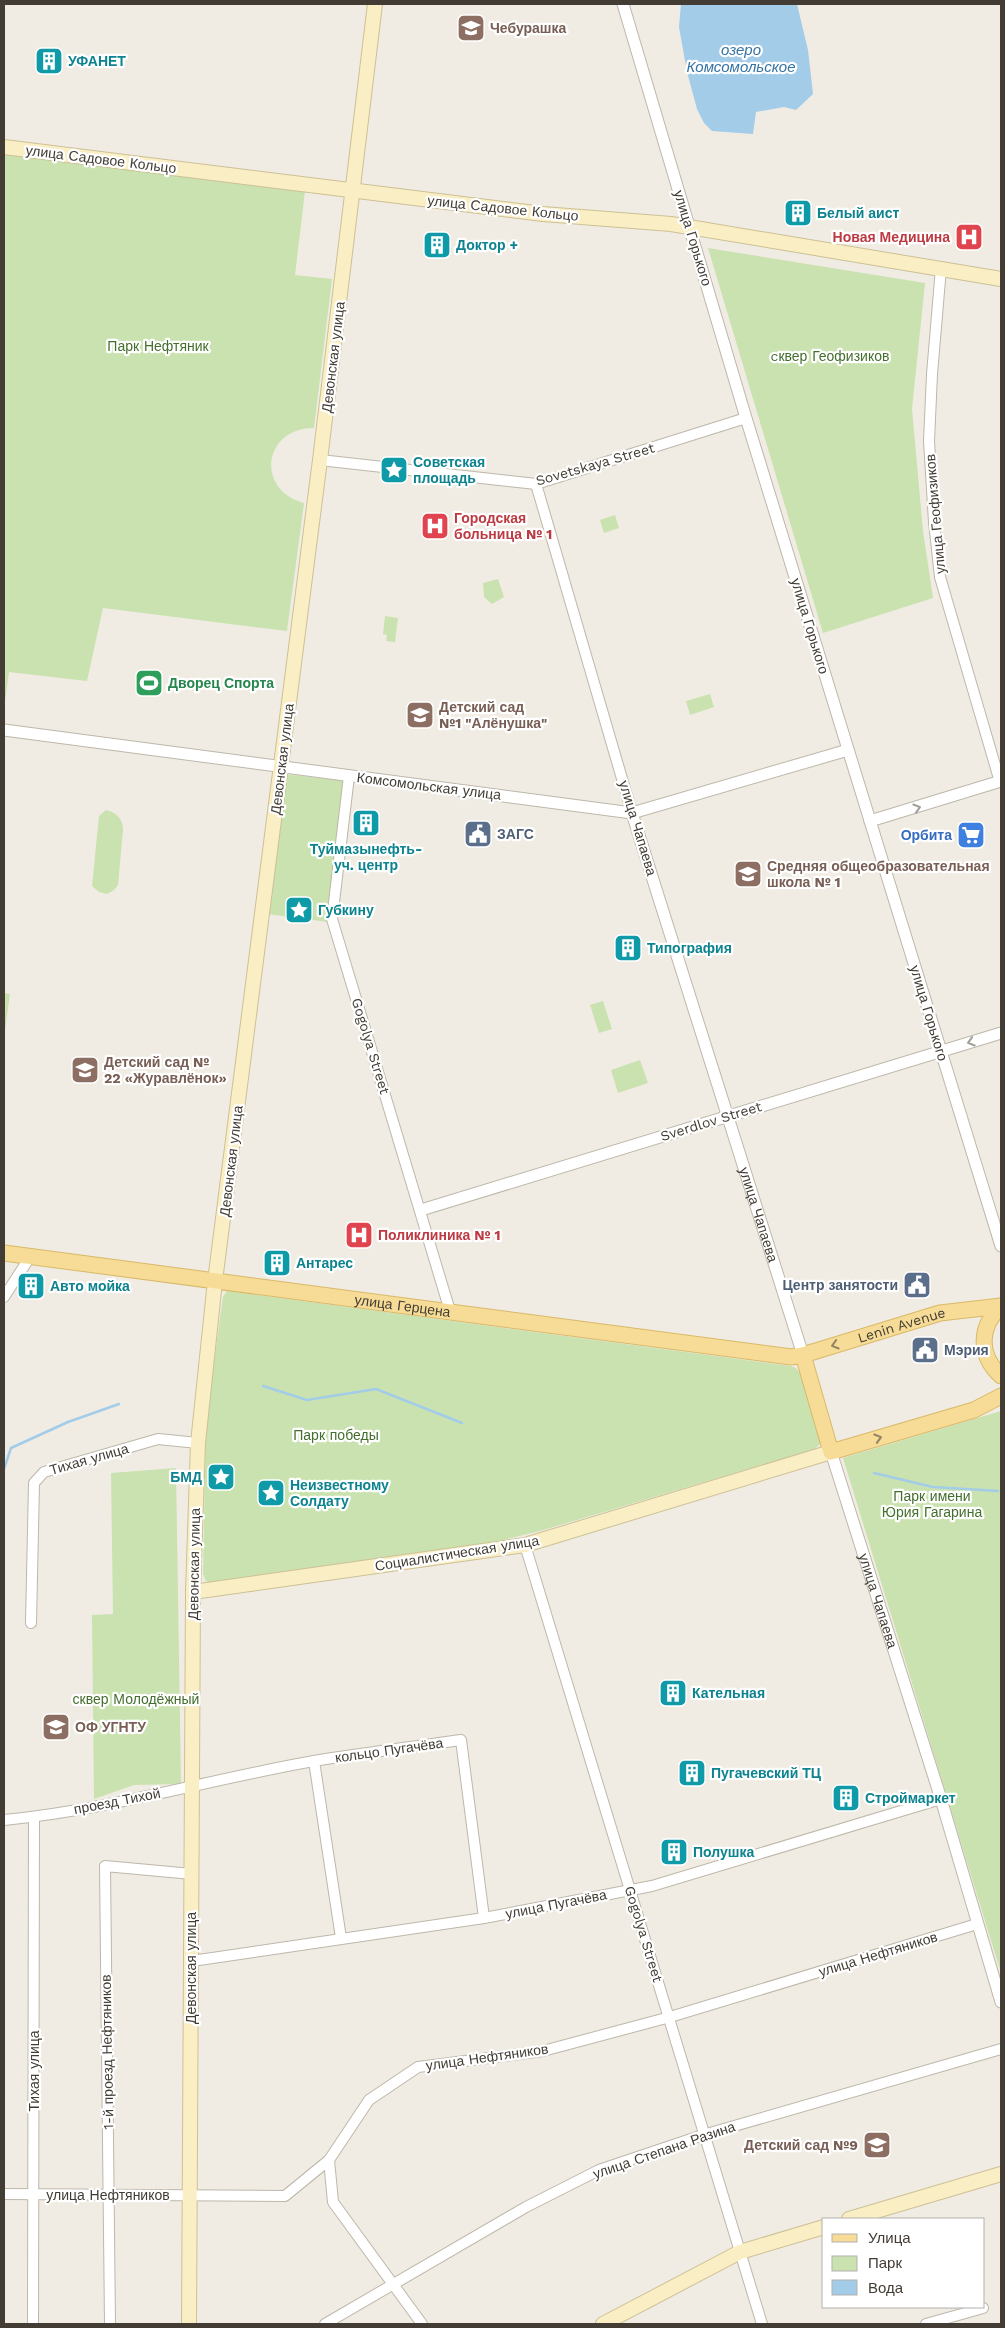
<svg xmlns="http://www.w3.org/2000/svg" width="1005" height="2328" viewBox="0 0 1005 2328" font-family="'Work Sans',sans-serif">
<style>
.green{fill:#cae2af}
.water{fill:#a3cce9}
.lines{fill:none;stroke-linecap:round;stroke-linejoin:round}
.stream{stroke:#a3cce9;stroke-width:2.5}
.minor-casing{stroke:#beb7aa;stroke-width:12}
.tertiary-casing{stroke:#beb7aa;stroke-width:13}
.secondary-casing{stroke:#cdc096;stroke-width:16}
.primary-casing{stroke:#d9b968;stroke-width:17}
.minor{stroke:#fff;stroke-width:10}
.tertiary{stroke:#fff;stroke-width:11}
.secondary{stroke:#faeec4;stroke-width:14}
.primary{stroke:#f6dc97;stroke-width:15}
.oneway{stroke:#a09e9a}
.oneway2{stroke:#938461}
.labels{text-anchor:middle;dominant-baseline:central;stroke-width:4.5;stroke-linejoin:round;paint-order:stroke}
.education-label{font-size:14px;font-weight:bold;fill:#785e54;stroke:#fff;text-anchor:start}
.culture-label{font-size:14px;font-weight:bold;fill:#0d838f;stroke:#fff;text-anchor:start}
.street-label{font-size:14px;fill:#423c34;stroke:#fff}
.health-label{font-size:14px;font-weight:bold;fill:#be3a42;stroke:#fff;text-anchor:start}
.park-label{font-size:14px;fill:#446e2d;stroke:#fff}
.leisure-label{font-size:14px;font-weight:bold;fill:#27864d;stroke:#fff;text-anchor:start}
.service-label{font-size:14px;font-weight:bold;fill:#4e5e75;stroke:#fff;text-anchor:start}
.shop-label{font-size:14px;font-weight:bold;fill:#366cbe;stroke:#fff;text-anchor:end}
.water-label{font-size:15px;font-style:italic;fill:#3674a4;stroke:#fff}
</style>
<rect width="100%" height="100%" fill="#f0ece3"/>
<g class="green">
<path d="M4 154 305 191 295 275 332 279 314 428C263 428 255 490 304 503L287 631 103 608 87 681 9 672 4 709Z"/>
<polygon points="708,248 925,283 912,409 923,531 933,598 823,633"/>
<polygon points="615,515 619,528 604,533 600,520"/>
<polygon points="498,579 504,597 492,604 484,597 483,583"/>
<polygon points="385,616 398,618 395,642 386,641 387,635 383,634"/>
<polygon points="710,694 714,707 690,715 686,701"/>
<polygon points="284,774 345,781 328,922 267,914"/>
<path d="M106 810C117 813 123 819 123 830L118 885 114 890 107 894 99 892 92 886 99 816Z"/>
<polygon points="4,993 10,994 4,1038"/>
<polygon points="603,1001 612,1029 599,1033 590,1005"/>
<polygon points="640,1060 648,1083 618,1093 611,1070"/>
<polygon points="227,1291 790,1366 796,1368 802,1376 821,1443 815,1449 540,1531 503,1540 212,1584 206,1581 203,1574 206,1418 223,1297"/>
<polygon points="1001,1411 1001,1973 843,1458"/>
<polygon points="176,1468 181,1784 134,1785 94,1799 92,1615 113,1614 111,1473"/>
</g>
<polygon class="water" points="681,4 797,4 808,50 813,94 796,110 784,107 756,112 753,134 712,131 704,123 697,109 687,72 679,27"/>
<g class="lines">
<g class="stream">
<polyline points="263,1386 307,1400 376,1389 462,1423"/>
<polyline points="4,1469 11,1448 68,1422 119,1404"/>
<polyline points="874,1473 933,1487 998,1491"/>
</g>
<defs>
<g id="minor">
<polyline points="941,268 932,374 929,441 934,522 940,577 1000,782"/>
<polyline points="320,460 536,484 746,418"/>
<polyline points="536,484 632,813"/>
<polyline points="349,776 332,919 450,1311"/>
<polyline points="4,1297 30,1257"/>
<polyline points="525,1545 762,2324"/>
<polyline points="31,1623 34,1483 44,1472 158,1439 198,1443"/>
<polyline points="314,1761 341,1938"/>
<path d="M4 1820C109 1810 211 1779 314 1761 363 1753 412 1747 461 1740L484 1918"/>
<polyline points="192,1961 484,1918 652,1886 941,1799"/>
<polyline points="329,2160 333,2202 422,2324"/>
<polyline points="4,2194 285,2196 329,2160 369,2100 418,2067 543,2051 670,2017 977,1924"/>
<polyline points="33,2324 34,1817"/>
<polyline points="110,2324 105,1866 192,1874"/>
<polyline points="325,2324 526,2207 599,2170 703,2135 1001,2049"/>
<polyline points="926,2324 983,2308"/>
</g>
<g id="tertiary">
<polyline points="623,4 746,418 1001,1246"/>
<polyline points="4,730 632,813 848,750"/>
<path id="s1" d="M632 813 803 1355"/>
<polyline points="870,821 1001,781"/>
<polyline points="421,1210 1001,1033"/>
<path id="s2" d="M831 1452 941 1799 1001 2002"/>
</g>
<g id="secondary">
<polyline points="4,147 543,214 671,224 1001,279"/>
<polyline points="193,1592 525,1545 831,1452"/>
<polyline points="849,2219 1001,2174"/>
<polyline points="189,2324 193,1592 198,1443 215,1281 320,460 375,4"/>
<polyline points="603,2324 740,2252 824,2227"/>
</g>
<g id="primary">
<path id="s3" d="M4 1253 791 1357 803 1355 940 1313 1001 1306"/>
<path d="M1001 1306C979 1327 978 1355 1001 1376"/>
<polyline points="803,1355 831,1452 974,1410 1001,1396"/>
</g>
</defs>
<use href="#minor" class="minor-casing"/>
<use href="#tertiary" class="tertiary-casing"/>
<use href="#secondary" class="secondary-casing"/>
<use href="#primary" class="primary-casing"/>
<use href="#minor" class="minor"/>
<use href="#tertiary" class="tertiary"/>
<use href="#secondary" class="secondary"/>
<use href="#primary" class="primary"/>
</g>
<defs><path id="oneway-chevron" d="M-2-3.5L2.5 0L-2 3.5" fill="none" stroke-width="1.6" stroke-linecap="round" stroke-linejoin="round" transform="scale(1.25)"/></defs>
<g class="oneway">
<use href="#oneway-chevron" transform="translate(917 808) rotate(-17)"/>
<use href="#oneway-chevron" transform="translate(971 1042) rotate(163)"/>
</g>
<g class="oneway2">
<use href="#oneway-chevron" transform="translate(835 1345) rotate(163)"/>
<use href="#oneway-chevron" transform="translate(878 1438) rotate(-17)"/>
</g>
<defs>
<symbol id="school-square" viewBox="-11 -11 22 22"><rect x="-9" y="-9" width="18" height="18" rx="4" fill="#8d6e63" stroke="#fff"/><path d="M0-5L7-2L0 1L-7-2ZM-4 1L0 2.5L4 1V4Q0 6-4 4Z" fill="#fff"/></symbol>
<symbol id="building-square" viewBox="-11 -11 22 22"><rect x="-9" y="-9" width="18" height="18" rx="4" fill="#0f9aa8" stroke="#fff"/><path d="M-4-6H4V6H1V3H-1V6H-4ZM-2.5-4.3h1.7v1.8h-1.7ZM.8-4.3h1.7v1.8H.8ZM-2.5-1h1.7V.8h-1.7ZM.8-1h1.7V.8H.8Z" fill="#fff"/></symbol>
<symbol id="hospital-square" viewBox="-11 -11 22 22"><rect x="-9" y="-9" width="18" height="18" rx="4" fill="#e0444e" stroke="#fff"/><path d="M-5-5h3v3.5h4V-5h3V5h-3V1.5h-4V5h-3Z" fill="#fff"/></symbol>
<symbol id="sight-square" viewBox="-11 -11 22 22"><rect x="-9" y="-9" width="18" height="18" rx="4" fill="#0f9aa8" stroke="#fff"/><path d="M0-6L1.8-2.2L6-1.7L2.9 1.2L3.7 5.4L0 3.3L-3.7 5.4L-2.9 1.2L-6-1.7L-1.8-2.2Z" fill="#fff"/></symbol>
<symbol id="stadium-square" viewBox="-11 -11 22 22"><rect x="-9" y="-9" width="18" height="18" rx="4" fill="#2e9e5b" stroke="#fff"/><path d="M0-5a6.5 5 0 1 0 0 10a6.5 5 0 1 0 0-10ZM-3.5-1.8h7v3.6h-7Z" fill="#fff"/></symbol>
<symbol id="civic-square" viewBox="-11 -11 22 22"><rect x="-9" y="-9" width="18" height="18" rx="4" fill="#5c6f8a" stroke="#fff"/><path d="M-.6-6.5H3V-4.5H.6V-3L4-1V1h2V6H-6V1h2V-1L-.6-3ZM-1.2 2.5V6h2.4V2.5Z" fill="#fff"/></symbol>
<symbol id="supermarket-square" viewBox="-11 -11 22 22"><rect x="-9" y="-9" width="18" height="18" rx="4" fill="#3f7fe0" stroke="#fff"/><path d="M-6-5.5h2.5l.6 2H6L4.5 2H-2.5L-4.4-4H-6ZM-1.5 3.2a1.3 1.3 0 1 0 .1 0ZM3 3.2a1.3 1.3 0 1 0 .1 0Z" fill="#fff"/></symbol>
<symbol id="university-square" viewBox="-11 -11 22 22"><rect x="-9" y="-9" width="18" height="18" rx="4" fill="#8d6e63" stroke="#fff"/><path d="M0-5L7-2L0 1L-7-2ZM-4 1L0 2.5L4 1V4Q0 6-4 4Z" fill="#fff"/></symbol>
</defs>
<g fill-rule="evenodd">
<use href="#school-square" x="455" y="12" width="32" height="32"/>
<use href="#building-square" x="33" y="45" width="32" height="32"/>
<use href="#building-square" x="782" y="197" width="32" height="32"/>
<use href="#hospital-square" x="953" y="221" width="32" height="32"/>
<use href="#building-square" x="421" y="229" width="32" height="32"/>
<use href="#sight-square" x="378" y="454" width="32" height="32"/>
<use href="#hospital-square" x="419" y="510" width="32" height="32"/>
<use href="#stadium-square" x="133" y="667" width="32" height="32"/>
<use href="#school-square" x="404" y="699" width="32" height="32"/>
<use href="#building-square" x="350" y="807" width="32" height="32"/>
<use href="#civic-square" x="462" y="818" width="32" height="32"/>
<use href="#supermarket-square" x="955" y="819" width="32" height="32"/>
<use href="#school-square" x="732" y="858" width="32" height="32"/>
<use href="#sight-square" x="283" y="894" width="32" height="32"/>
<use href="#building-square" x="612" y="932" width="32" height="32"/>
<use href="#school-square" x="69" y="1054" width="32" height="32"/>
<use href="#hospital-square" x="343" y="1219" width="32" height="32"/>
<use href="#building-square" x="261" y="1247" width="32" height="32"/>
<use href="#civic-square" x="901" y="1269" width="32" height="32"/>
<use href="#building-square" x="15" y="1270" width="32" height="32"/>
<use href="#civic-square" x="909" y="1334" width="32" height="32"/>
<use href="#sight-square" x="205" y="1461" width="32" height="32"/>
<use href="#sight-square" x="255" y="1477" width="32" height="32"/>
<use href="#building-square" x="657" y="1677" width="32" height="32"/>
<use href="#university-square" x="40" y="1711" width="32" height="32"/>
<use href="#building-square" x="676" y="1757" width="32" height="32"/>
<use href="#building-square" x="830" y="1782" width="32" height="32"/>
<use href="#building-square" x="658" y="1836" width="32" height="32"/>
<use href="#school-square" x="861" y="2129" width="32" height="32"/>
</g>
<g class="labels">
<g class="education-label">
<text x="490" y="28">Чебурашка</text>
<text x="439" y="707">Детский сад<tspan x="439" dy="16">№1 "Алёнушка"</tspan></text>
<text x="767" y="866">Средняя общеобразовательная<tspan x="767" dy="16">школа № 1</tspan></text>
<text x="104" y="1062">Детский сад №<tspan x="104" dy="16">22 «Журавлёнок»</tspan></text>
<text x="75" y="1727">ОФ УГНТУ</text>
<text x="858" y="2145" text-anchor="end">Детский сад №9</text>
</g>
<g class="culture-label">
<text x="68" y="61">УФАНЕТ</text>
<text x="817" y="213">Белый аист</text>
<text x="456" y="245">Доктор +</text>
<text x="413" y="462">Советская<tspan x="413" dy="16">площадь</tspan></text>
<text x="366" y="849" text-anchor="middle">Туймазынефть-<tspan x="366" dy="16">уч. центр</tspan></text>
<text x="318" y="910">Губкину</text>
<text x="647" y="948">Типография</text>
<text x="296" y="1263">Антарес</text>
<text x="50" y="1286">Авто мойка</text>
<text x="202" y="1477" text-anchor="end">БМД</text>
<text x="290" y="1485">Неизвестному<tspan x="290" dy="16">Солдату</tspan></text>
<text x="692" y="1693">Кательная</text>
<text x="711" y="1773">Пугачевский ТЦ</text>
<text x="865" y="1798">Строймаркет</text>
<text x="693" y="1852">Полушка</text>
</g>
<g class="street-label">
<text transform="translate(101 159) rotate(7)">улица Садовое Кольцо</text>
<text transform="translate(503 208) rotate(6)">улица Садовое Кольцо</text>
<text transform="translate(693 238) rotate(73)">улица Горького</text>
<text transform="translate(333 357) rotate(-83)">Девонская улица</text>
<text transform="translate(595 464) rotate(-16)">Sovetskaya Street</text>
<text transform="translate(935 514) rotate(-95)">улица Геофизиков</text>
<text transform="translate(810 626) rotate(73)">улица Горького</text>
<text transform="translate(282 759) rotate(-83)">Девонская улица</text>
<text transform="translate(429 786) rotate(7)">Комсомольская улица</text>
<text transform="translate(638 828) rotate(73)">улица Чапаева</text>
<text transform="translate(929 1013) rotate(73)">улица Горького</text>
<text transform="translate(371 1046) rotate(73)">Gogolya Street</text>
<text transform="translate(711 1121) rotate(-17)">Sverdlov Street</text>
<text transform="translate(231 1161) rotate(-83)">Девонская улица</text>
<text stroke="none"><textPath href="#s1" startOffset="421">улица Чапаева</textPath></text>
<text stroke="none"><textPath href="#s3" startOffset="402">улица Герцена</textPath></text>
<text stroke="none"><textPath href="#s3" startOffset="909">Lenin Avenue</textPath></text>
<text transform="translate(89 1459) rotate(-16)">Тихая улица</text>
<text transform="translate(457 1553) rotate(-9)">Социалистическая улица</text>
<text transform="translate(194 1564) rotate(-89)">Девонская улица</text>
<text stroke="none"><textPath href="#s2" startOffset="156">улица Чапаева</textPath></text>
<text transform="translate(389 1750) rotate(-8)">кольцо Пугачёва</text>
<text transform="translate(117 1801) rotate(-11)">проезд Тихой</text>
<text transform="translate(556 1904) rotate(-11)">улица Пугачёва</text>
<text transform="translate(644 1934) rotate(73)">Gogolya Street</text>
<text transform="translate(878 1954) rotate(-17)">улица Нефтяников</text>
<text transform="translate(191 1968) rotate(-90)">Девонская улица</text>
<text transform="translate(107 2052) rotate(-91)">1-й проезд Нефтяников</text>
<text transform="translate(487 2057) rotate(-8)">улица Нефтяников</text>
<text transform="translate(34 2071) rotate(-90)">Тихая улица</text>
<text transform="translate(664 2150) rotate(-19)">улица Степана Разина</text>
<text x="108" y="2195">улица Нефтяников</text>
</g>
<g class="health-label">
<text x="950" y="237" text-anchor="end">Новая Медицина</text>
<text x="454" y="518">Городская<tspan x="454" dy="16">больница № 1</tspan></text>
<text x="378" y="1235">Поликлиника № 1</text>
</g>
<g class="park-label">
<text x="158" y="346">Парк Нефтяник</text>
<text x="830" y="356">cквер Геофизиков</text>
<text x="336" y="1435">Парк победы</text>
<text x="932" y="1496">Парк имени<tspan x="932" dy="16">Юрия Гагарина</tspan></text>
<text x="136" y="1699">сквер Молодёжный</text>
</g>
<g class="leisure-label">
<text x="168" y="683">Дворец Спорта</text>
</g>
<g class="service-label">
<text x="497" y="834">ЗАГС</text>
<text x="898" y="1285" text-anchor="end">Центр занятости</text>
<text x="944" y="1350">Мэрия</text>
</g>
<g class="shop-label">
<text x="952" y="835">Орбита</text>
</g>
<g class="water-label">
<text x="741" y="50">озеро<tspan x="741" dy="17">Комсомольское</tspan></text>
</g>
</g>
<rect width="1005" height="2328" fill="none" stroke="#423c34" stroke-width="10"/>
<rect x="822" y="2218" width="162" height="90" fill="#ffffff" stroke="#b3b1ae"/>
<rect x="832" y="2234" width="25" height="8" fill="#f6dc97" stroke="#b3b1ae"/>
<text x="868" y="2243" font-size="15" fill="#423c34">Улица</text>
<rect x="832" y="2256" width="25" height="15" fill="#cae2af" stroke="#b3b1ae"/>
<text x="868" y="2268" font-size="15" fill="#423c34">Парк</text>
<rect x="832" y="2280" width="25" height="15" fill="#a3cce9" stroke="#b3b1ae"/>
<text x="868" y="2293" font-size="15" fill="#423c34">Вода</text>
</svg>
